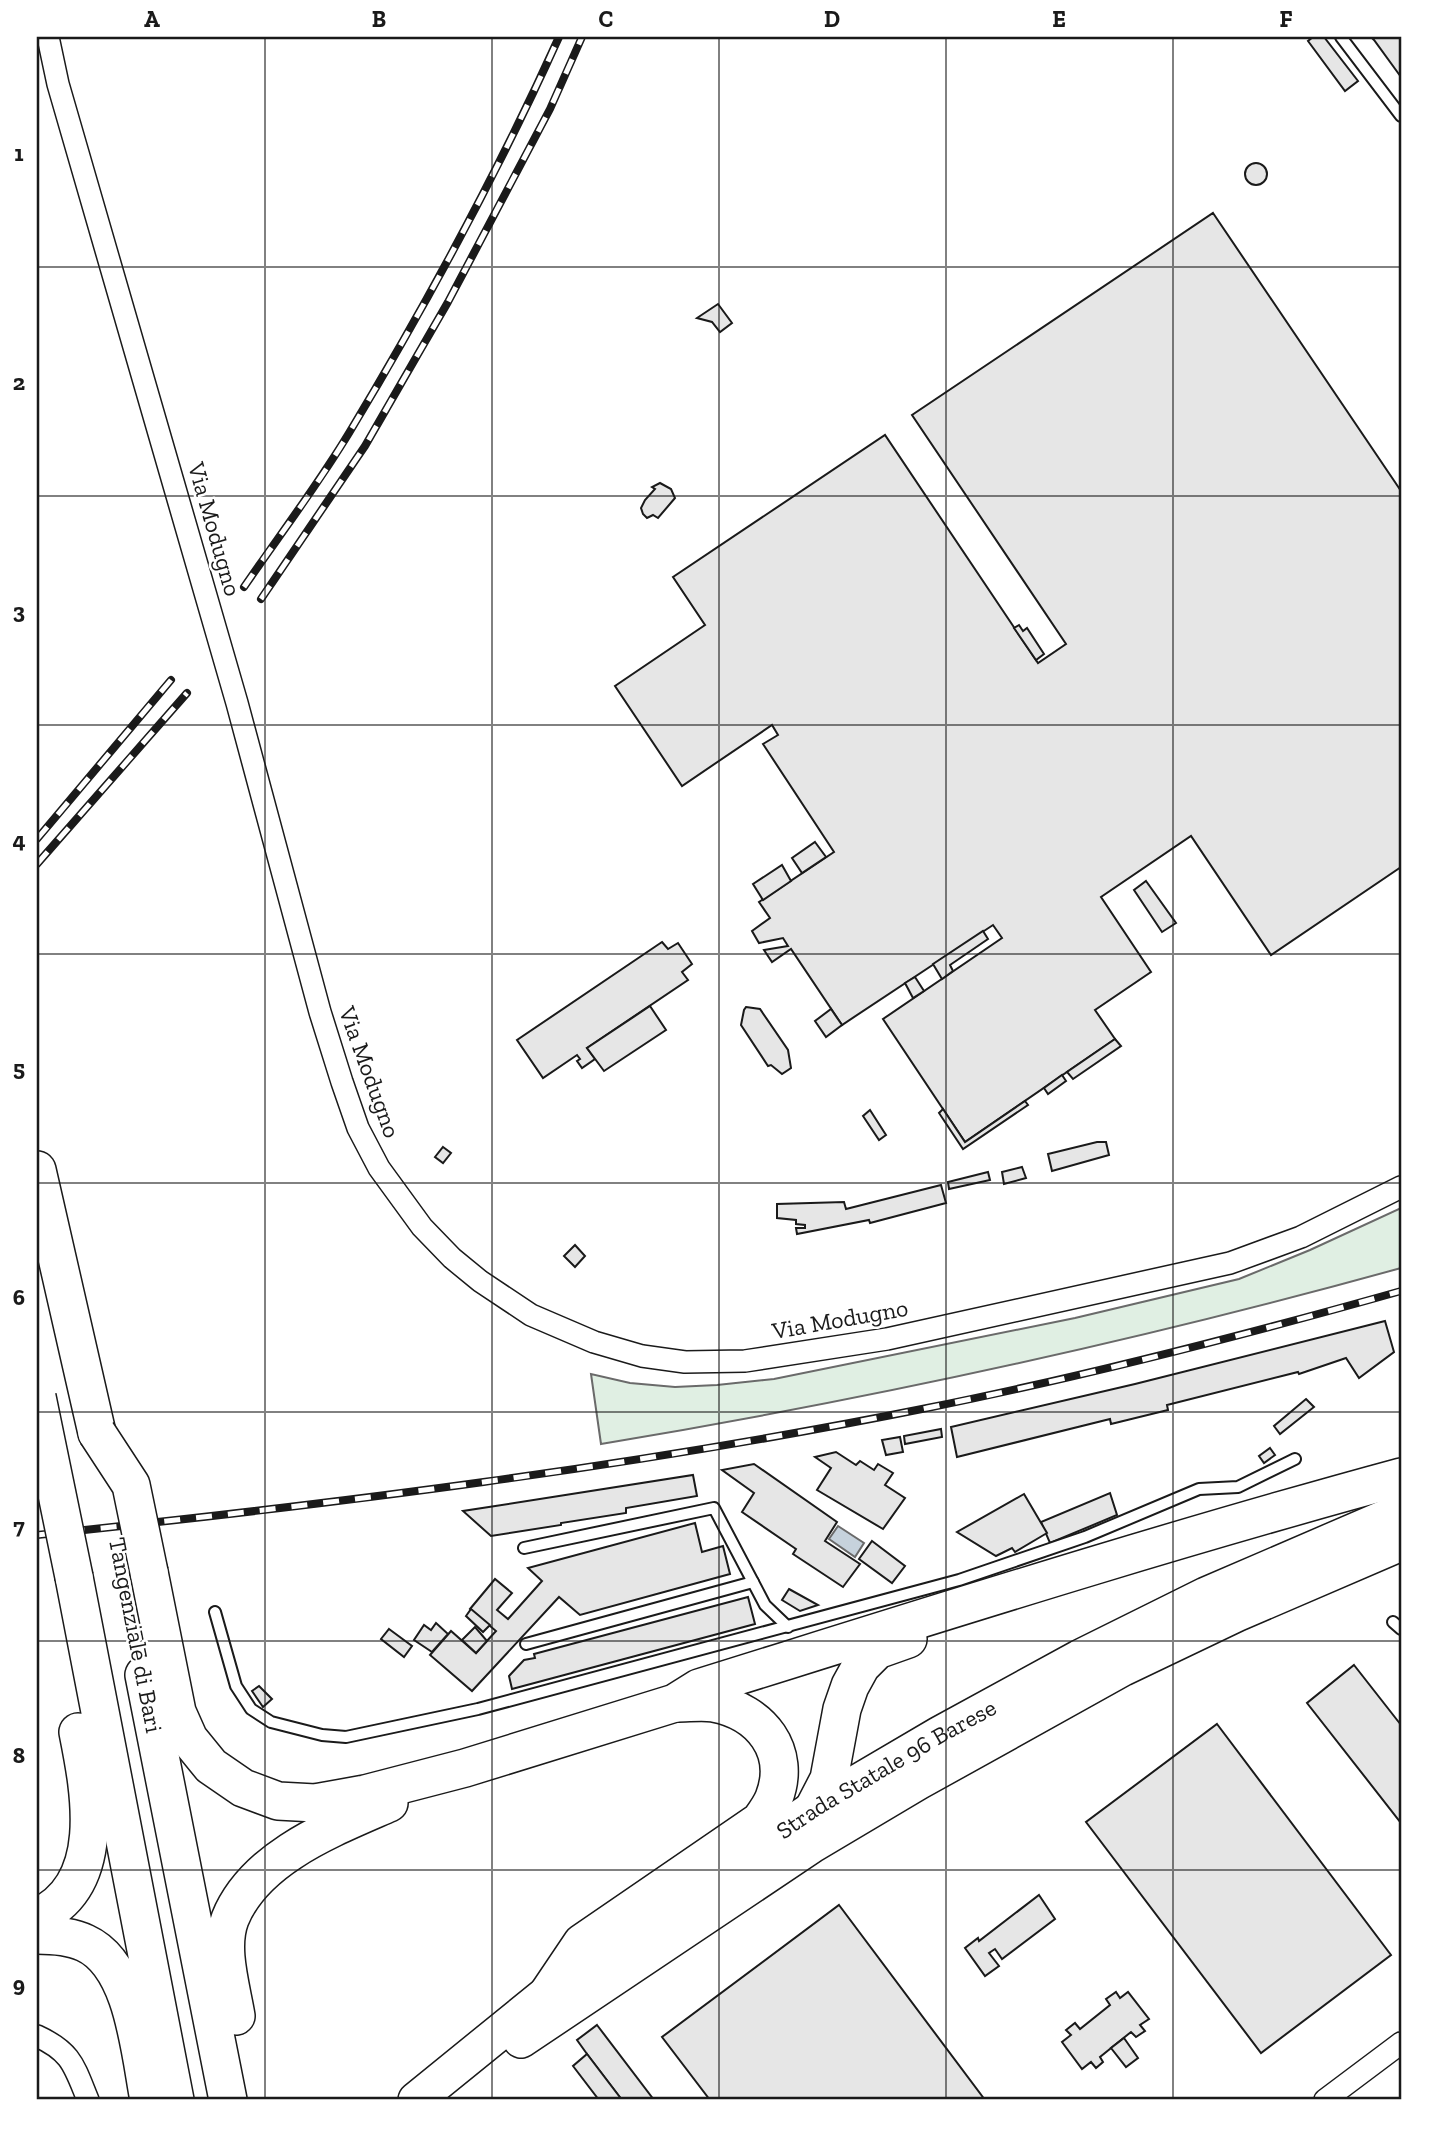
<svg xmlns="http://www.w3.org/2000/svg" width="1438" height="2137" viewBox="0 0 1438 2137" font-family="'Zilla Slab',serif">
<style>
.green{fill:#e0efe3;stroke:#6a6a6a;stroke-width:2}
.water{fill:#c6d2dc;stroke:#6a6a6a;stroke-width:2}
.building{fill:#e6e6e6;stroke:#1a1a1a;stroke-width:2}
.lines{fill:none;stroke-linecap:round;stroke-linejoin:round}
.service-casing{stroke:#1a1a1a;stroke-width:14}
.minor-casing{stroke:#1a1a1a;stroke-width:24}
.primary-casing{stroke:#1a1a1a;stroke-width:38}
.trunk-casing{stroke:#1a1a1a;stroke-width:40}
.service{stroke:#fff;stroke-width:10}
.minor{stroke:#fff;stroke-width:21}
.primary{stroke:#fff;stroke-width:35}
.trunk{stroke:#fff;stroke-width:37}
.rail-casing{stroke:#1a1a1a;stroke-width:8}
.rail{stroke:#fff;stroke-width:5;stroke-dasharray:16;stroke-linecap:butt}
.trunk-bridge-casing{stroke:#1a1a1a;stroke-width:40;stroke-linecap:butt}
.trunk-bridge{stroke:#fff;stroke-width:37}
.grid{fill:none;stroke:#1a1a1a;stroke-width:2;stroke-opacity:0.55}
.labels{text-anchor:middle;dominant-baseline:central;stroke-width:5;stroke-linejoin:round;paint-order:stroke}
.street-label{font-size:24px;fill:#1a1a1a;stroke:#fff}
.neatline{fill:none;stroke:#1a1a1a;stroke-width:2.5}
.grid-label{font-size:23px;text-anchor:middle;font-weight:bold;fill:#1a1a1a}
</style>
<rect width="100%" height="100%" fill="#fff"/>
<path class="green" d="M1401 1208V1268C1138 1341 871 1399 601 1444L591 1374 630 1383 675 1387 717 1385 774 1379 1075 1318 1239 1279 1310 1250Z"/>
<polygon class="water" points="838,1526 864,1543 855,1557 829,1539"/>
<g class="building">
<polygon points="1313,37 1324,37 1358,81 1345,91 1308,41"/>
<polygon points="1371,37 1401,37 1401,77 1374,40"/>
<circle cx="1256" cy="174" r="11"/>
<polygon points="1213,213 1401,491 1401,867 1271,955 1191,836 1101,897 1151,972 1095,1010 1115,1039 965,1142 883,1019 1002,938 993,925 842,1025 791,949 772,962 764,950 788,946 783,938 759,943 752,931 770,918 759,902 834,852 763,744 778,735 772,725 682,786 615,686 705,625 673,577 885,435 1038,663 1066,644 912,415"/>
<polygon points="718,304 732,323 720,332 712,322 697,318"/>
<polygon points="660,483 671,489 675,498 658,518 653,515 647,518 643,514 641,508 645,500 655,489 652,487"/>
<polygon points="1019,625 1023,631 1027,628 1044,654 1036,660 1014,628"/>
<polygon points="815,842 826,857 802,873 792,858"/>
<polygon points="782,865 791,881 763,900 753,884"/>
<polygon points="1146,881 1176,923 1162,932 1134,890"/>
<polygon points="983,931 988,939 950,965 953,971 942,979 933,964"/>
<polygon points="662,942 668,949 678,943 692,964 682,972 688,980 587,1048 595,1059 582,1068 577,1061 580,1059 577,1055 543,1078 517,1040"/>
<polygon points="915,977 924,991 913,998 905,983"/>
<polygon points="650,1006 666,1030 604,1071 587,1048"/>
<polygon points="746,1007 760,1009 788,1050 791,1068 782,1074 771,1065 768,1066 741,1025 744,1010"/>
<polygon points="831,1009 842,1025 826,1037 815,1021"/>
<polygon points="1115,1039 1121,1046 1073,1079 1067,1072"/>
<polygon points="1062,1075 1066,1081 1048,1094 1044,1088"/>
<polygon points="1025,1101 1028,1105 963,1149 939,1113 943,1109 965,1142"/>
<polygon points="870,1110 886,1135 879,1140 863,1116"/>
<polygon points="1097,1142 1106,1142 1109,1155 1052,1171 1048,1154"/>
<polygon points="443,1147 451,1153 443,1163 435,1157"/>
<polygon points="1022,1167 1026,1178 1004,1184 1002,1172"/>
<polygon points="988,1172 990,1180 949,1189 948,1182"/>
<polygon points="941,1185 946,1203 870,1223 869,1220 797,1234 796,1228 805,1228 805,1225 796,1224 796,1220 777,1218 777,1204 844,1202 846,1209"/>
<polygon points="575,1245 585,1256 575,1267 564,1256"/>
<polygon points="1385,1321 1394,1352 1359,1378 1346,1358 1299,1374 1298,1372 1167,1405 1168,1410 1111,1424 1110,1419 957,1457 951,1427 1135,1384"/>
<polygon points="1306,1399 1314,1407 1280,1434 1274,1426"/>
<polygon points="941,1429 942,1437 905,1444 904,1436"/>
<polygon points="900,1437 903,1452 886,1455 882,1440"/>
<polygon points="1270,1448 1275,1455 1264,1463 1259,1456"/>
<polygon points="836,1452 856,1465 860,1461 874,1470 878,1464 893,1473 885,1485 905,1498 883,1529 817,1490 831,1468 815,1457"/>
<polygon points="754,1464 837,1522 825,1541 860,1564 843,1587 793,1554 796,1549 742,1512 754,1493 722,1470"/>
<polygon points="693,1475 697,1496 626,1508 626,1513 561,1523 561,1525 491,1536 463,1511"/>
<polygon points="1110,1493 1117,1515 1050,1543 1041,1522"/>
<polygon points="1024,1494 1047,1533 1015,1552 1012,1548 996,1556 957,1532"/>
<polygon points="695,1523 702,1552 723,1546 730,1574 580,1615 559,1597 472,1691 430,1655 451,1631 476,1653 496,1631 470,1609 495,1579 512,1593 497,1610 508,1619 542,1581 528,1568"/>
<polygon points="872,1541 905,1566 892,1583 859,1559"/>
<polygon points="789,1589 818,1605 800,1611 782,1600"/>
<polygon points="748,1597 755,1624 512,1689 509,1676 524,1660 535,1658 534,1654"/>
<polygon points="471,1609 490,1625 483,1632 466,1616"/>
<polygon points="436,1623 448,1634 432,1652 414,1640 424,1625 431,1630"/>
<polygon points="475,1627 487,1641 476,1653 462,1640"/>
<polygon points="389,1629 412,1646 404,1657 381,1639"/>
<polygon points="1354,1665 1401,1725 1401,1823 1307,1703"/>
<polygon points="259,1686 272,1699 263,1707 252,1691"/>
<polygon points="1217,1724 1391,1955 1261,2053 1086,1822"/>
<polygon points="1039,1895 1055,1919 1002,1959 995,1949 989,1953 999,1966 985,1976 965,1948 978,1938 979,1941"/>
<polygon points="839,1905 985,2100 710,2100 662,2037"/>
<polygon points="1116,1992 1120,1998 1128,1992 1149,2019 1140,2025 1145,2031 1136,2037 1131,2032 1100,2057 1103,2062 1096,2068 1091,2062 1082,2069 1062,2042 1071,2035 1066,2030 1075,2023 1080,2029 1110,2005 1106,1999"/>
<polygon points="597,2025 654,2100 622,2100 587,2054 577,2040"/>
<polygon points="1124,2038 1138,2058 1126,2067 1111,2048"/>
<polygon points="587,2054 622,2100 599,2100 573,2066"/>
</g>
<g class="lines">
<defs>
<g id="service">
<polyline points="1341,37 1401,116"/>
<polyline points="524,1548 714,1508 765,1605 788,1627"/>
<polyline points="215,1612 236,1686 251,1709 271,1722 322,1735 346,1737 478,1709 959,1580 1085,1537 1199,1489 1238,1487 1295,1459"/>
<polyline points="1393,1622 1401,1629"/>
<polyline points="526,1644 753,1582"/>
</g>
<g id="minor">
<polyline points="48,37 58,84 237,703 320,1012 342,1082 358,1128 379,1168 422,1227 452,1258 480,1281 531,1315 594,1342 642,1356 685,1362 745,1361 887,1339 1230,1263 1301,1237 1401,1187"/>
<path d="M37 2036C72 2052 74 2066 88 2100"/>
<polyline points="1325,2100 1401,2043"/>
</g>
<g id="primary">
<polyline points="521,2040 812,1845 918,1782 1123,1668 1236,1614 1401,1543"/>
<path id="s1" d="M416 2100 549 1992 814 1808 940 1734 1079 1658 1206 1595 1401 1511"/>
</g>
<g id="trunk">
<polyline points="37,1170 97,1433"/>
<path d="M149 1572 177 1712 189 1739 211 1766 243 1788 278 1801 315 1803 365 1794 465 1768 675 1703 699 1688C933 1615 1165 1541 1401 1477"/>
<polyline points="74,1577 175,2100"/>
<polyline points="144,1675 228,2100"/>
<polyline points="814,1808 829,1779 842,1709 850,1686 861,1666 877,1650 908,1639"/>
<path d="M37 1917C108 1886 90 1792 78 1732"/>
<path d="M37 1935C53 1935 70 1936 85 1943 134 1965 140 2054 149 2100"/>
<path d="M549 1992 582 1943 760 1821C765 1814 771 1806 774 1798 792 1751 761 1712 714 1703 702 1701 689 1703 676 1703"/>
<path d="M236 2016C231 1986 219 1948 230 1919 255 1857 332 1828 389 1803"/>
</g>
</defs>
<use href="#service" class="service-casing"/>
<use href="#minor" class="minor-casing"/>
<use href="#primary" class="primary-casing"/>
<use href="#trunk" class="trunk-casing"/>
<use href="#service" class="service"/>
<use href="#minor" class="minor"/>
<use href="#primary" class="primary"/>
<use href="#trunk" class="trunk"/>
<defs>
<g id="rail">
<path d="M244 587C279 536 317 486 349 433 426 305 498 172 559 37"/>
<polyline points="261,599 365,446 448,302 550,109 582,37"/>
<polyline points="37,839 171,680"/>
<polyline points="37,864 187,693"/>
<path d="M37 1535C335 1504 633 1467 927 1408 1087 1376 1245 1335 1401 1291"/>
</g>
</defs>
<use href="#rail" class="rail-casing"/>
<use href="#rail" class="rail"/>
<defs>
<g id="trunk-bridge">
<polyline points="37,1397 74,1577"/>
<polyline points="97,1433 131,1485 149,1572"/>
</g>
</defs>
<use href="#trunk-bridge" class="trunk-bridge-casing"/>
<use href="#trunk-bridge" class="trunk-bridge"/>
</g>
<path class="grid" d="M265 37V2100M492 37V2100M719 37V2100M946 37V2100M1173 37V2100M37 267H1401M37 496H1401M37 725H1401M37 954H1401M37 1183H1401M37 1412H1401M37 1641H1401M37 1870H1401"/>
<g class="labels">
<g class="street-label">
<text transform="translate(215 529) rotate(74)">Via Modugno</text>
<text transform="translate(370 1072) rotate(70)">Via Modugno</text>
<text transform="translate(840 1319) rotate(-10)">Via Modugno</text>
<text transform="translate(136 1635) rotate(79)">Tangenziale di Bari</text>
<text stroke="none"><textPath href="#s1" startOffset="576">Strada Statale 96 Barese</textPath></text>
</g>
</g>
<rect width="1438" height="2137" fill="none" stroke="#ffffff" stroke-width="77"/>
<rect x="38" y="38" width="1362" height="2060" class="neatline"/>
<g class="grid-label">
<text x="152" y="27">A</text>
<text x="379" y="27">B</text>
<text x="606" y="27">C</text>
<text x="832" y="27">D</text>
<text x="1059" y="27">E</text>
<text x="1286" y="27">F</text>
<text x="19" y="161">1</text>
<text x="19" y="390">2</text>
<text x="19" y="619">3</text>
<text x="19" y="848">4</text>
<text x="19" y="1076">5</text>
<text x="19" y="1305">6</text>
<text x="19" y="1534">7</text>
<text x="19" y="1763">8</text>
<text x="19" y="1992">9</text>
</g>
</svg>
